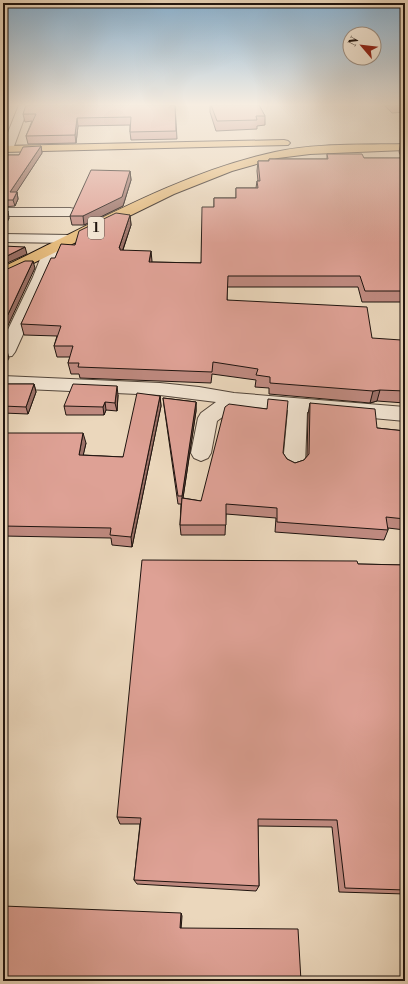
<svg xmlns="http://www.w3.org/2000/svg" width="408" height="984" viewBox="0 0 408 984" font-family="'Libre Bodoni',serif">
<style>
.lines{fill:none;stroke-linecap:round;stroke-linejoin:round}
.minor-casing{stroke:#52453a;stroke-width:2}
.highway-casing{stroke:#1f140f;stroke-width:2}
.minor{fill:#f2e5d3;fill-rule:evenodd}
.highway{fill:#e6bc7e;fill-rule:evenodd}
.wall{fill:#bf8a80;stroke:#1f140f}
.shaded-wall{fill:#9b7168;stroke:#1f140f}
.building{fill:#dea195;stroke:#1f140f}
.labels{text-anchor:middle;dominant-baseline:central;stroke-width:3.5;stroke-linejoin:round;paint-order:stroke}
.shield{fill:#f2e5d3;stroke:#5e534a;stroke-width:1}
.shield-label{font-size:13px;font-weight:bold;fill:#1f140f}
</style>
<rect width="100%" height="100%" fill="#ebd7bc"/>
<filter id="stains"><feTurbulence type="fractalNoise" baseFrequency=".005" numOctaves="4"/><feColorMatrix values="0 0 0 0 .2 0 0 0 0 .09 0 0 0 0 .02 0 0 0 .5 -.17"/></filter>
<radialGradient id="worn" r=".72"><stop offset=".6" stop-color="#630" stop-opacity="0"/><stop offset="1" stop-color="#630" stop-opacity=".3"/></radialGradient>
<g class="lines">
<defs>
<g id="minor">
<polygon points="19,105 29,105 13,149 11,151 3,151 3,145"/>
<polygon points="3,208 70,208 75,209 77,212 75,215 70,216 3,216"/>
<polygon points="3,234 70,235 75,236 77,239 75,242 70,243 3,242"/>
<polygon points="51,245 56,246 58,249 49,277 15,352 12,356 3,357 3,340 33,277 44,249 46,246"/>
<polygon points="3,376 160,383 199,387 234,393 405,407 405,421 307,412 305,464 301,469 294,472 287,469 283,464 288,410 238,406 217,421 211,453 208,458 201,461 194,458 191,453 198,418 201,413 216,402 160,395 3,388"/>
</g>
<g id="highway">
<polygon points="284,140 288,141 290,143 288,145 3,152 3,146"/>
<path d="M405 144V150L310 154 278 158 232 171 174 194 3 278V267C91 225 179 173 275 152 314 143 365 145 405 144Z"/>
</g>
</defs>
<use href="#minor" class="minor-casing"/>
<use href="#highway" class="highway-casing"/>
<use href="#minor" class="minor"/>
<use href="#highway" class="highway"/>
</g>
<g class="wall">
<polygon points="175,105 177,139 131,140 130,132 130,125 78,126 76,143 28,144 26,136 32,121 25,122 23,114"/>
<polygon points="210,105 259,105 265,116 265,125 257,126 257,129 216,131 210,112"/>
<polygon points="384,105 405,105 405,112 392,113"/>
<polygon points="401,142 405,142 405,302 362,302 358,287 227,287 227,300 372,338 405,367 405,403 377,401 370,403 269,394 269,388 255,387 256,380 212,374 211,383 80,378 79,374 71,374 68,363 70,357 57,357 54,346 57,336 24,335 21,324 55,258 75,245 130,215 131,225 123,250 152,262 201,263 214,207 214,198 236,198 236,188 256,188 257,181 258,181 257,171 258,161 269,161 269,159 327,159 327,154 364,158 402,158 399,152"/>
<polygon points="41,146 42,153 16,192 17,192 18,199 15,206 3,207 3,155 19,155"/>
<polygon points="130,171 131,180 123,206 84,225 72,225 70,216"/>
<polygon points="3,211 9,218 6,224 3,224"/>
<polygon points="3,382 4,384 34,384 36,392 28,414 3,413"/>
<polygon points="118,395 117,411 106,410 104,415 66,415 64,406"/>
<polygon points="160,396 161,406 132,547 112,545 111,538 3,536 3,433 86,443 83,455 123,457"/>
<polygon points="163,398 196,402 196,411 183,498 201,501 283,453 287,459 295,463 304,460 307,456 308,414 310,403 377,428 405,431 405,530 388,528 388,530 384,540 275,532 276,518 226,514 225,535 181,535 180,525 181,504 178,504 164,406"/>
<polygon points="358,564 405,565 405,894 339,892 332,827 258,826 259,886 256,891 137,884 134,880 140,824 120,824 117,817"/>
</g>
<g class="shaded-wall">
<polygon points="77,118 78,126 76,143 75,135"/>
<polygon points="41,146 42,153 12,199 10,192"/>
<polygon points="130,171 131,180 123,206 84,225 83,216"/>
<polygon points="17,192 18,199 15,206 13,200"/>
<polygon points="8,211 9,218 6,224 5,218"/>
<polygon points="130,215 131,225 121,255 119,248"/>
<polygon points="25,247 27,254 3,265 3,258"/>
<polygon points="151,251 152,261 150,273 149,262"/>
<polygon points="33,261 35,268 3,336 3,325"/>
<polygon points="7,351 9,358 3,369 3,358"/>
<polygon points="34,384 36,392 28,414 26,407"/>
<polygon points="117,386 118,395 117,411 115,403"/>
<polygon points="380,390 377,401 370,403 373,391"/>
<polygon points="160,396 161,406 132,547 131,537"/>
<polygon points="105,402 106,410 104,415 103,407"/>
<polygon points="196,402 196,411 182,504 182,496"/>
<polygon points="83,433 86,443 81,465 79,455"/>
<polygon points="181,913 182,916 181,930 180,928"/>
</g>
<g class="building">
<polygon points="26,105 175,105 176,131 130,132 131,117 77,118 75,135 26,136 36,114 23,114"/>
<polygon points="211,105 259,105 265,116 256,116 257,120 217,121"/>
<polygon points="401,142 405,142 405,150"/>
<polygon points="41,146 10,192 17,192 13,200 3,200 3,155 19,155 23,147"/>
<polygon points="327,154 362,154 364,158 405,158 405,291 365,291 360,276 228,276 227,300 367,307 372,338 401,340 405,367 405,391 380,390 373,391 270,383 270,377 256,375 258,369 213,362 212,372 78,367 79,363 68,363 73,346 54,346 61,326 21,324 51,258 55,258 61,244 75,245 79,231 116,213 130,215 119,248 120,248 120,250 151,251 149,262 201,263 202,207 214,207 214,198 236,198 236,188 258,188 257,181 260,181 258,161 269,161 269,159 328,159"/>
<polygon points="91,170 130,171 122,197 83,216 70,216"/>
<polygon points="3,211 8,211 5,218 3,218"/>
<polygon points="3,246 25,247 3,258"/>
<polygon points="25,261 33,261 3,325 3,271"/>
<polygon points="3,351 7,351 3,358"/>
<polygon points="3,384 34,384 26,407 3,406"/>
<polygon points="73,384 117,386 115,403 105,402 103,407 64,406"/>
<polygon points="137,393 160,396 131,537 110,535 111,528 3,526 3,433 83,433 79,455 123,457"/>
<polygon points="163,398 196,402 182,496 178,496"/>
<polygon points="268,399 288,401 283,453 287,459 295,463 304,460 309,454 310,403 375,409 377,428 405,431 405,519 386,517 388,530 277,522 277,508 226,504 226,525 180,525 182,498 201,501 225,407 229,404 267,409"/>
<polygon points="142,560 357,561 358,564 405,565 405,890 345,888 337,820 258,819 259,886 134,880 141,818 117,817"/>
<polygon points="3,906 181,913 180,928 298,929 301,981 3,981"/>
</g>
<linearGradient id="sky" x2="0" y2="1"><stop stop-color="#8ab5d6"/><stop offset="0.43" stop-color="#f6ede1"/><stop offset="1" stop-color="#f6ede1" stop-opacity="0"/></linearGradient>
<rect width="408" height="243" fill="url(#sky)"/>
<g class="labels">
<rect class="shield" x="88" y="217" width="16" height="22" rx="3"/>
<g class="shield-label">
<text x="96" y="228">1</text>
</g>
</g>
<rect width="408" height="984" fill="none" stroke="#ebd7bc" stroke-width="16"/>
<rect x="4" y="4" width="400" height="976" fill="none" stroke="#1f140f" stroke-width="2"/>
<rect x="8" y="8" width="392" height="968" fill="none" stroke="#1f140f"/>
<g transform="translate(362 46) rotate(298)"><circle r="19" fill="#f2e5d3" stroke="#9e9185"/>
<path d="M0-3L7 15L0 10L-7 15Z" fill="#8f2418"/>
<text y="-6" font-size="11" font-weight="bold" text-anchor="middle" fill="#1f140f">N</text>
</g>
<rect width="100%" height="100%" filter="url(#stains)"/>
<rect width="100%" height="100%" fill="url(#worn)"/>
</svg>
